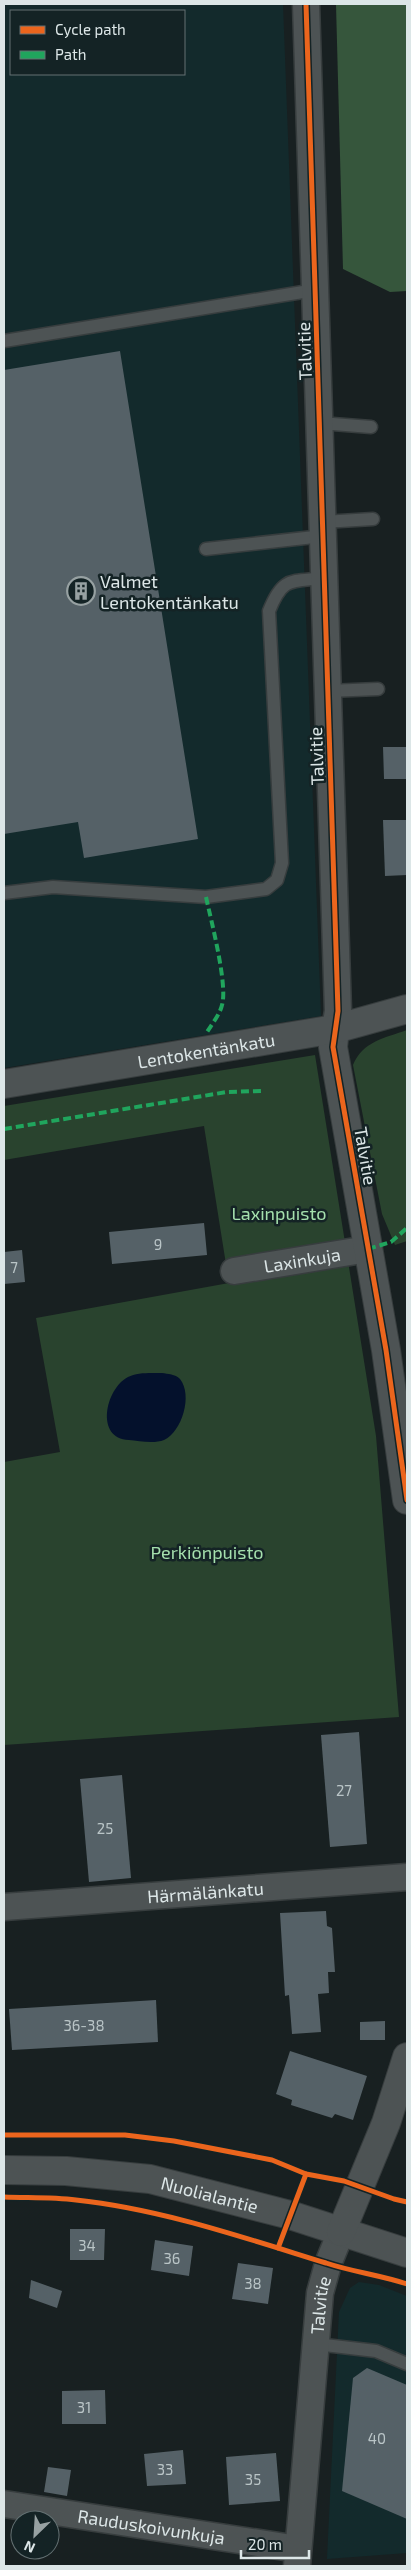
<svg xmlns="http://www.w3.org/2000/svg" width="411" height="2570" viewBox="0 0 411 2570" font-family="'Exo 2',sans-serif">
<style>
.built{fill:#132a2c;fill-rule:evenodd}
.green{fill:#29432e}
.forest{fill:#36563c}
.water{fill:#04112c}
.building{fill:#556167}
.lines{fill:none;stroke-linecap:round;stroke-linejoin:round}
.service-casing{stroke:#373d3e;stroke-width:15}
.minor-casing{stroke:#373d3e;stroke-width:29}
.tertiary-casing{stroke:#373d3e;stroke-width:30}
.service{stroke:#4d5354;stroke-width:12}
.minor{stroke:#4d5354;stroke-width:26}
.tertiary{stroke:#4d5354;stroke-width:28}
.quiet{stroke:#20a55d;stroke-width:4;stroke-dasharray:8 4;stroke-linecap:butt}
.cycleway-casing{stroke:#142325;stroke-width:8}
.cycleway{stroke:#eb651d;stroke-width:5}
.labels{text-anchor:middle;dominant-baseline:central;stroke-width:5;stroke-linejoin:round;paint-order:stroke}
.number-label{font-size:15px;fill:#bac5c7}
.street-label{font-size:18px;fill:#dce6e7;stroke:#142325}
.poi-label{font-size:18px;fill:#dce6e7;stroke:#142325;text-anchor:start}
.park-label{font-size:18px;fill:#a5e0ad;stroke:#142325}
</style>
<rect width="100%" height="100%" fill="#182021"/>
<g class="built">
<path d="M4 4H283L321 1016 4 1068ZM11 11H184V74H11Z"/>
<polygon points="359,2282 379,2285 407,2296 407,2553 327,2559 339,2312 350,2288"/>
</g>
<g class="green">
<path d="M407 1030V1241L395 1245 382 1214 353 1065C363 1041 385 1038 407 1030Z"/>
<polygon points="315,1055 376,1436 399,1717 4,1745 4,1462 60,1452 36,1318 229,1283 204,1126 4,1160 4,1106"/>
</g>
<polygon class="forest" points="336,4 407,4 407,291 390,292 343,269"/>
<path class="water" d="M162 1373C168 1374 175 1374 180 1379 193 1395 182 1432 164 1440 154 1444 139 1441 129 1440 95 1439 105 1389 128 1377 137 1372 151 1373 162 1373Z"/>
<g class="building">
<polygon points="120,351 198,839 84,858 78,822 4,834 4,370"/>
<polygon points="383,747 407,747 407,779 384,779"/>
<polygon points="383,820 407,820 407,875 385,876"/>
<polygon points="204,1223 207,1255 112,1264 109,1232"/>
<polygon points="22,1250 25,1282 4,1284 4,1252"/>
<polygon points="359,1732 367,1844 330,1847 321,1735"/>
<polygon points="122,1775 131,1878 89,1882 80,1779"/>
<polygon points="326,1911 327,1926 332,1928 335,1972 328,1972 329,1993 318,1994 321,2032 292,2034 289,1995 285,1996 280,1913"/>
<polygon points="156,2000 158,2042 12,2050 9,2009"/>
<polygon points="385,2021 385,2040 360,2040 360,2022"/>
<polygon points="290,2051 367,2076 353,2120 335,2114 332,2118 291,2105 292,2100 276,2094"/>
<polygon points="70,2229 105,2229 104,2260 70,2260"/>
<polygon points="155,2240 193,2246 189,2276 151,2270"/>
<polygon points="238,2263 273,2268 268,2304 232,2299"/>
<polygon points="31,2280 62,2291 57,2308 29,2298"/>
<polygon points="367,2368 407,2385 407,2519 342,2491 353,2378"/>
<polygon points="105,2390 106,2424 62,2424 62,2391"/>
<polygon points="183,2450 186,2484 147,2486 144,2454"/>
<polygon points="276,2453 280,2501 229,2505 226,2457"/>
<polygon points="48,2467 71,2470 67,2496 44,2492"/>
</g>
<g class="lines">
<defs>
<g id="service">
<polyline points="4,341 315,290"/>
<polyline points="320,423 371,427"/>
<polyline points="323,522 373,519"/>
<polyline points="206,549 323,536"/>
<polyline points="328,691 378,689"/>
<path d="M4 893 53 887 206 897 266 889 277 880 282 863 269 611C283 576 291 582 324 578"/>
<polyline points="316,2344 376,2351 407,2364"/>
</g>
<g id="minor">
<polyline points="306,4 338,1011 335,1029"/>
<path id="s1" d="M234 1271 368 1249"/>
<path id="s2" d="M4 1907 407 1877"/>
<path id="s3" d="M4 2504 298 2549"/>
<path id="s4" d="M297 2566 320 2293 328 2264 341 2232"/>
</g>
<g id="tertiary">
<polyline points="335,1029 333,1047 386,1350 407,1500"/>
<path id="s5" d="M4 1084 335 1029 407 1009"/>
<path id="s6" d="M4 2170 66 2171 150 2179 290 2215 407 2253"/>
<polyline points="341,2232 386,2123 407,2057"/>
</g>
</defs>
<use href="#service" class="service-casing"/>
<use href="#minor" class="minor-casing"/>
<use href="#tertiary" class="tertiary-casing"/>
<use href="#service" class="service"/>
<use href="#minor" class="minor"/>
<use href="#tertiary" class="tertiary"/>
<g class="quiet">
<path d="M206 897C211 920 228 985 222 1005 220 1014 212 1024 207 1032"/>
<polyline points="4,1129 227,1092 261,1091"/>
<polyline points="368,1249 391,1242 407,1228"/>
</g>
<defs>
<g id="cycleway">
<polyline points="306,4 338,1011 333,1047 386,1350 407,1500"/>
<polyline points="4,2135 125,2135 174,2141 272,2160 306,2174 344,2181 394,2199 407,2202"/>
<path d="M4 2197C28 2198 52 2197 76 2200 161 2209 245 2238 326 2263 353 2272 380 2275 407 2284"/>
<polyline points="278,2248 306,2174"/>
</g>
</defs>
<use href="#cycleway" class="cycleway-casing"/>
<use href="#cycleway" class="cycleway"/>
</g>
<defs>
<symbol id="building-ring" viewBox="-11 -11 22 22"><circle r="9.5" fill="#142325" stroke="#97a1a2" stroke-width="1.5"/><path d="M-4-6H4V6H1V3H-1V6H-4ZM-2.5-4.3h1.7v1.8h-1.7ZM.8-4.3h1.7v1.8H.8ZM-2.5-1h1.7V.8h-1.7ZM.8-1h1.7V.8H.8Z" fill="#97a1a2"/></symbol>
</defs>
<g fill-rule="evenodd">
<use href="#building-ring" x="65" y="575" width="32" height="32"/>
</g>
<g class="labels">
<g class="number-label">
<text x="158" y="1244">9</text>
<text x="14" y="1267">7</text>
<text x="344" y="1790">27</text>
<text x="105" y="1828">25</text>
<text x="84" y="2025">36-38</text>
<text x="87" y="2245">34</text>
<text x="172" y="2258">36</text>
<text x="253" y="2283">38</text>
<text x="84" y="2407">31</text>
<text x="377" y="2438">40</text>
<text x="165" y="2469">33</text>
<text x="253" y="2479">35</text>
</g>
<g class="street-label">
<text transform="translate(304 351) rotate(-92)">Talvitie</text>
<text transform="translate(316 756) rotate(-92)">Talvitie</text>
<text stroke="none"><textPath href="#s5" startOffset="205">Lentokentänkatu</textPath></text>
<text transform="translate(366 1156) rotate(80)">Talvitie</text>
<text stroke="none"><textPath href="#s1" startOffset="69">Laxinkuja</textPath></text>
<text stroke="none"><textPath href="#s2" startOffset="202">Härmälänkatu</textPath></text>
<text stroke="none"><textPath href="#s6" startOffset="208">Nuolialantie</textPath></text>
<text stroke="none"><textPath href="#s4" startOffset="262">Talvitie</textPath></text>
<text stroke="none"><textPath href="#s3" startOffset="149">Rauduskoivunkuja</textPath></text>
</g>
<g class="poi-label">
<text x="100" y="581">Valmet<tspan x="100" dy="21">Lentokentänkatu</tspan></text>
</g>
<g class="park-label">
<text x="279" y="1213">Laxinpuisto</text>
<text x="207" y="1552">Perkiönpuisto</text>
</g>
</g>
<rect width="411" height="2570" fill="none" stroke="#dce6e7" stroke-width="10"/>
<rect x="10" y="10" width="175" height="65" fill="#142325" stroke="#647173"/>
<rect x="20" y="26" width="25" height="8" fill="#eb651d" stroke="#647173"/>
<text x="55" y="35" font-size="15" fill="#dce6e7">Cycle path</text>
<rect x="20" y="51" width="25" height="8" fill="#20a55d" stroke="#647173"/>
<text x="55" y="60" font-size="15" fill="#dce6e7">Path</text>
<g transform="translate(35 2535) rotate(205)"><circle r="24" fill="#142325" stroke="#647173"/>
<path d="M0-4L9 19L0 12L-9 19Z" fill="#97a1a2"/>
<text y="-8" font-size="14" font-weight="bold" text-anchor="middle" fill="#dce6e7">N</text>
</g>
<path d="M241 2550v8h68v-8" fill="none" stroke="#dce6e7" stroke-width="2.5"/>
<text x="248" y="2550" font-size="15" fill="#dce6e7" stroke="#142325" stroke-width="4" paint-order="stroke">20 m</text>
</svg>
